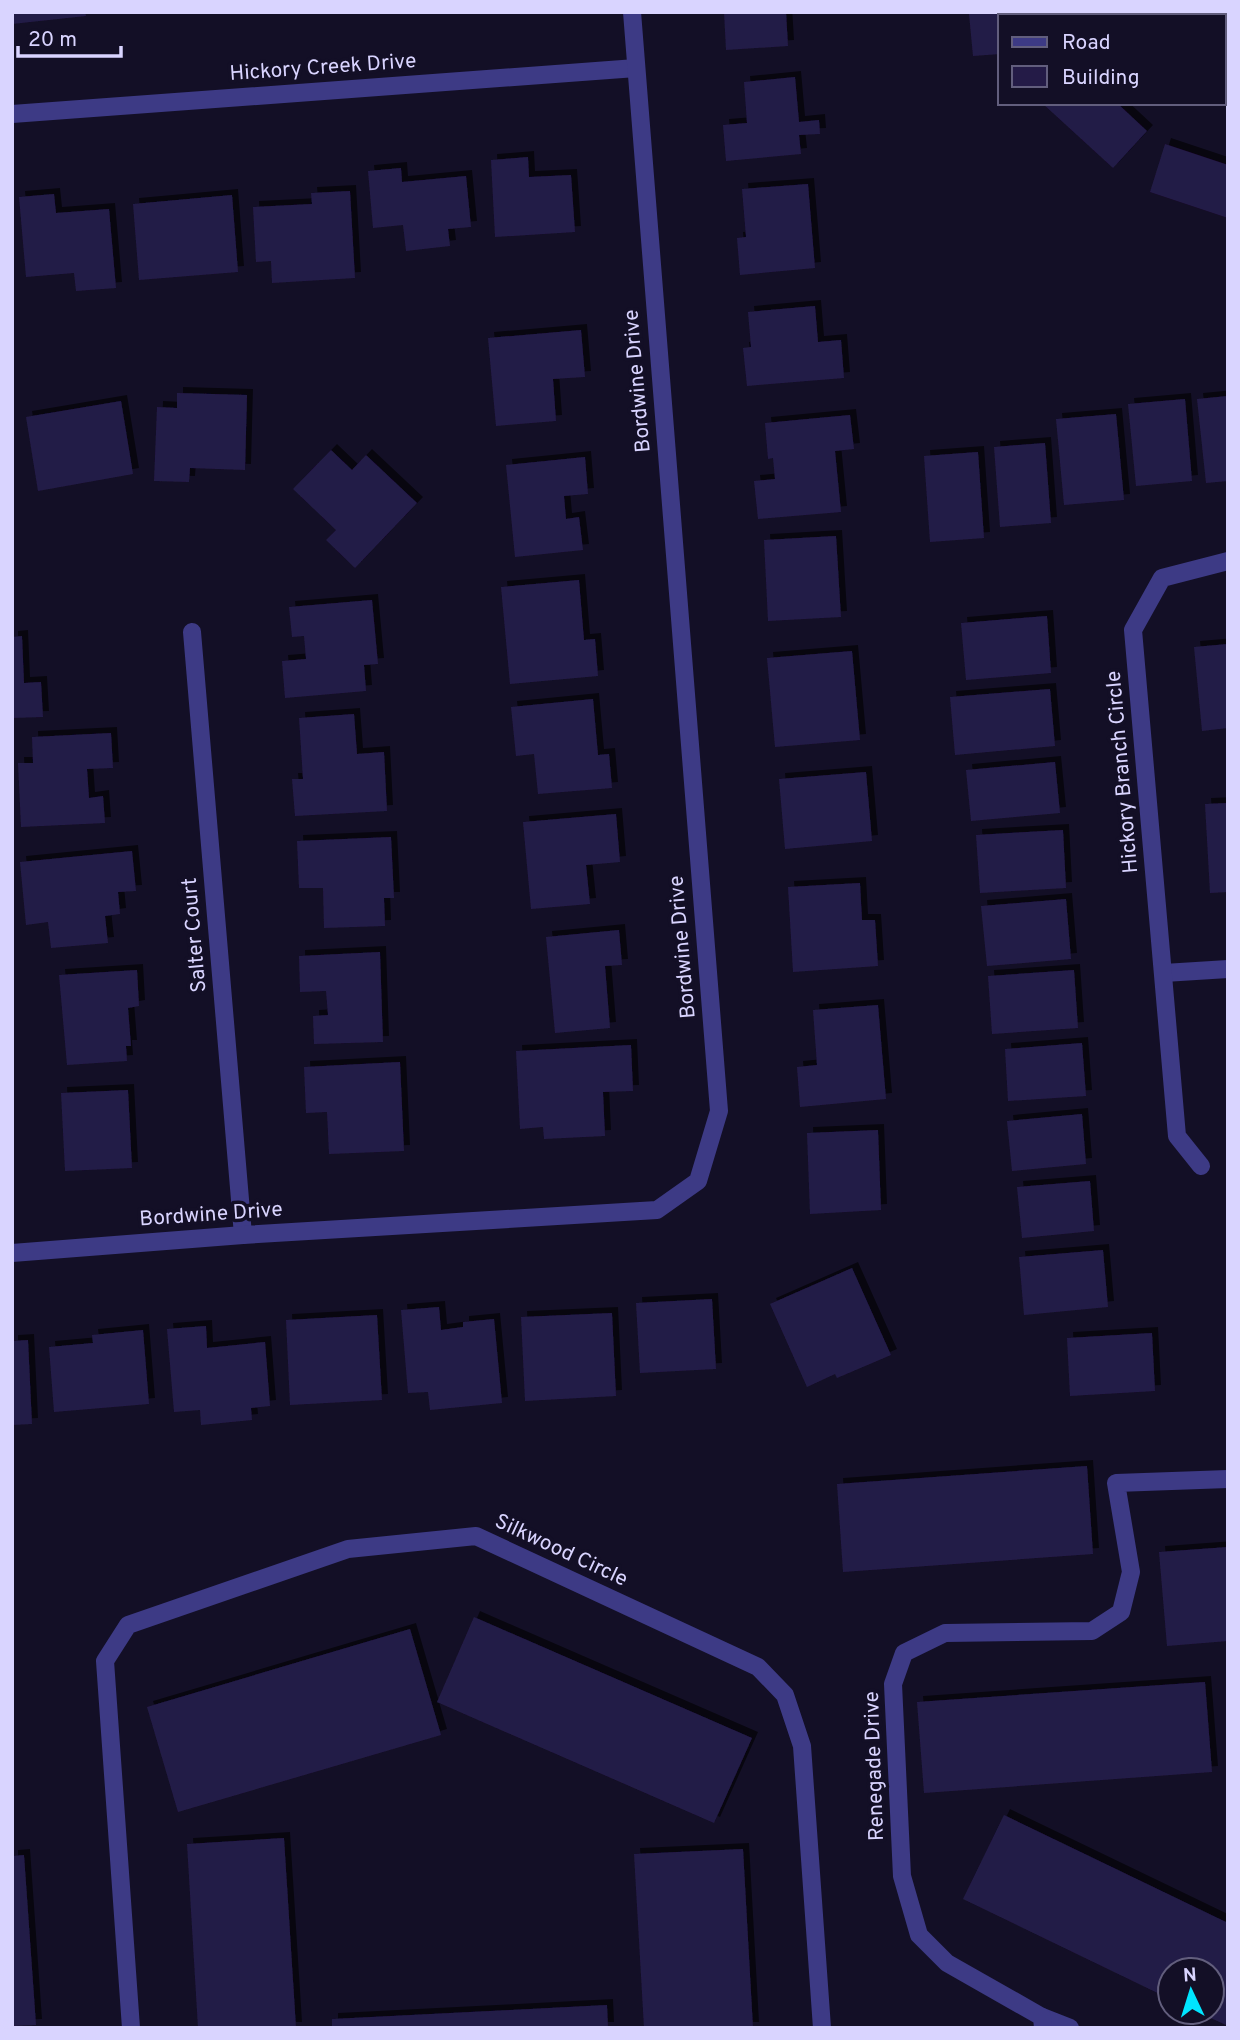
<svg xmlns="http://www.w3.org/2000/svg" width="1240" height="2040" viewBox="0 0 1240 2040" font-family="Overpass,sans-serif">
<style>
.building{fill:#241b47;filter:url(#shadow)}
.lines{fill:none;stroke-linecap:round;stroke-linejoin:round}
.service{stroke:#3d3a85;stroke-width:18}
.minor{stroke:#3d3a85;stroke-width:18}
.labels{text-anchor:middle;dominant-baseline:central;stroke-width:7;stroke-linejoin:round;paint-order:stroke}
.street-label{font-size:21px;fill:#d9d4ff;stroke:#130f26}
</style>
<defs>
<filter id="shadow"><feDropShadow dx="6" dy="-6" stdDeviation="0" flood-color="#0009"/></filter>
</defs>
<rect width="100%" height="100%" fill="#130f26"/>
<g class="building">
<polygon points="12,12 85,12 86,16 12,24"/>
<polygon points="724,12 786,12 788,46 726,50"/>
<polygon points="980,12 1048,12 1048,16 1000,16 1000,54 973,56 969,14"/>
<polygon points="795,77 799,122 819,120 820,134 799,135 801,154 726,161 723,125 747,123 744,82"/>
<polygon points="1042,103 1117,103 1147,131 1113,168"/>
<polygon points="1165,144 1228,165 1228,218 1150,192"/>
<polygon points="528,157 529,177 571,175 575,232 495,237 491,160"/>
<polygon points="401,168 402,182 466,176 471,227 448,229 450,246 406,251 403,225 373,228 368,171"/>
<polygon points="808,184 815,268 740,275 737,238 746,237 742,189"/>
<polygon points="350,191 355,278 272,283 271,261 256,262 253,207 312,204 311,193"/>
<polygon points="54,194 56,213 109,209 116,288 76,291 74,273 26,277 19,197"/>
<polygon points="232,195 238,272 139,280 133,204"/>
<polygon points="815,306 818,342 841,340 844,378 747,386 743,348 751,347 748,312"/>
<polygon points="581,330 585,377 553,379 556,421 496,426 488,338"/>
<polygon points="177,393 247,395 245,470 190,468 189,482 154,481 157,407 177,408"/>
<polygon points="1228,396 1228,481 1206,483 1197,399"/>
<polygon points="1185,399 1192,481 1136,486 1128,404"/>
<polygon points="121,401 133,474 38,491 26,417"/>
<polygon points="1116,414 1124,500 1064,505 1056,419"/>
<polygon points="850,415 854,449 835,451 841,512 758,519 754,481 775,479 773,458 768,459 765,423"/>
<polygon points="1045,443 1051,523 1000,527 994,447"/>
<polygon points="331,450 352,470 366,455 417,503 355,568 326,540 336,530 293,489"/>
<polygon points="978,452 984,538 930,542 924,456"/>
<polygon points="585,457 588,494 564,496 566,519 579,517 583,550 515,557 506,465"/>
<polygon points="836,536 841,617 768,621 764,540"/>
<polygon points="579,580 584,640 595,639 598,676 510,684 501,587"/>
<polygon points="372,600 378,664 364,665 366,691 285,698 282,661 306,659 304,636 292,637 289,607"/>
<polygon points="1047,616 1051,673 966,680 961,623"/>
<polygon points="22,636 24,683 41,682 43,717 12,718 12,637"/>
<polygon points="1228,644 1228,728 1202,731 1194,647"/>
<polygon points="852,651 860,740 775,747 767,658"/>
<polygon points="1050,689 1055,746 955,755 950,697"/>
<polygon points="593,699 598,755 609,754 612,788 538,794 534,754 516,756 511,707"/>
<polygon points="354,714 357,754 384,752 387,811 295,816 292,779 303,779 299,718"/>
<polygon points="111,733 113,768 87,769 89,798 103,796 105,823 21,827 18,763 33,763 32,737"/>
<polygon points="1055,762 1060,813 971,821 966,770"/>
<polygon points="866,772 872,841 785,849 779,779"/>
<polygon points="1228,803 1228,892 1210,893 1205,804"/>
<polygon points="616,814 620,862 586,865 590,904 531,909 523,822"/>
<polygon points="1063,830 1066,888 980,893 976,835"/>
<polygon points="391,837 394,898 384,898 385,926 324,928 323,888 299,888 297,841"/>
<polygon points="132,851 136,891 118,892 120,914 105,916 108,943 51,948 48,922 26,925 20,862"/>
<polygon points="860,883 862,920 875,920 878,966 793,972 788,887"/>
<polygon points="1066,899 1071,959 987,966 981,906"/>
<polygon points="619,930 622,965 605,966 610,1028 555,1033 546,937"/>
<polygon points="380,952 383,1042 314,1044 313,1016 328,1015 326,991 300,992 299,956"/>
<polygon points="137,970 139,1006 128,1008 131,1046 126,1046 127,1061 67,1065 59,975"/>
<polygon points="1074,970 1078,1028 992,1034 988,976"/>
<polygon points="878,1005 886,1099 800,1107 797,1067 817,1065 813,1010"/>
<polygon points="1082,1043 1086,1096 1008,1101 1005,1049"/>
<polygon points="631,1045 633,1091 603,1092 605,1136 544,1139 543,1127 520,1129 516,1051"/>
<polygon points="400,1062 404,1151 329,1154 327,1112 306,1113 304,1067"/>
<polygon points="128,1090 132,1168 65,1171 61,1093"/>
<polygon points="1082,1114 1086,1164 1012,1171 1007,1121"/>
<polygon points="878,1130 881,1210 810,1214 807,1133"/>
<polygon points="1090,1181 1094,1231 1022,1238 1017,1187"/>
<polygon points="1103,1250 1108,1307 1024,1315 1019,1257"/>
<polygon points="852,1268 891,1355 837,1378 835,1374 807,1387 770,1304"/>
<polygon points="712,1299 716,1369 640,1373 636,1303"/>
<polygon points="439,1307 441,1330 463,1327 463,1322 494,1319 502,1403 430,1410 428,1392 408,1393 401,1310"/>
<polygon points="612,1313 616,1396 525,1401 521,1317"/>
<polygon points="377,1315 382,1400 290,1405 286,1320"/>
<polygon points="206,1326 207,1348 265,1342 270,1406 251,1408 252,1420 201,1425 200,1410 174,1412 167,1329"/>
<polygon points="143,1330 149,1404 54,1412 49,1347 93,1343 92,1335"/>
<polygon points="1152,1333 1155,1391 1070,1396 1067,1338"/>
<polygon points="28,1340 32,1424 12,1425 12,1341"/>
<polygon points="1087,1466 1093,1554 843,1572 837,1484"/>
<polygon points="1228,1547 1228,1641 1167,1646 1159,1552"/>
<polygon points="474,1617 752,1738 714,1823 437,1702"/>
<polygon points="410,1629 441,1735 178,1812 147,1707"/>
<polygon points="1205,1682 1212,1772 924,1793 917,1702"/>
<polygon points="1004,1815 1228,1923 1228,2026 1198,2012 1212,2012 1212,1970 1170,1970 1170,1999 963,1899"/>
<polygon points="284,1838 296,2028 198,2028 187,1844"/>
<polygon points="743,1849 753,2028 644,2028 634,1854"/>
<polygon points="24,1855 36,2025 12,2026 12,1856"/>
<polygon points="607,2005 608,2028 332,2028 332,2019"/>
</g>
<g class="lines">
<g class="service">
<polyline points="1042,2017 1070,2028"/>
<polyline points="131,2028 105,1661 128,1625 348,1549 476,1536 758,1667 785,1695 802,1746 822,2028"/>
<polyline points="1043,2028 1042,2017 947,1963 919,1935 902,1876 893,1684 904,1653 945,1633 1092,1631 1121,1612 1131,1572 1116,1483 1228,1479"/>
</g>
<g class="minor">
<polyline points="1178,12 1181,16"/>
<polyline points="1224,60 1228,62"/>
<polyline points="12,114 636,68"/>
<polyline points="192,632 243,1235"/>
<polyline points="1164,973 1228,969"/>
<polyline points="1201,1166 1177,1136 1133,630 1162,578 1228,561"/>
<polyline points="12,1253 243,1235 657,1210 698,1181 719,1111 632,12"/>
</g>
</g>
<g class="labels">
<g class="street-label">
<text transform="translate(323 68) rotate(-4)">Hickory Creek Drive</text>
<text transform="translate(638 381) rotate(-95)">Bordwine Drive</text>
<text transform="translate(1123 772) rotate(-95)">Hickory Branch Circle</text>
<text transform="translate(195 935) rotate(-95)">Salter Court</text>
<text transform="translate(683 947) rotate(-95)">Bordwine Drive</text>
<text transform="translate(211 1215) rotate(-4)">Bordwine Drive</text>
<text transform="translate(561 1551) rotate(25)">Silkwood Circle</text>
<text transform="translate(875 1766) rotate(-92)">Renegade Drive</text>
</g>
</g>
<rect width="1240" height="2040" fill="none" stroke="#d9d4ff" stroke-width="28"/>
<rect x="998" y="14" width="228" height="91" fill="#130f26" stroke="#625e7d" stroke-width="2"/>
<rect x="1012" y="37" width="35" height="10" fill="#3d3a85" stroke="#625e7d" stroke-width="2"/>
<text x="1062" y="49" font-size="21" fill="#d9d4ff">Road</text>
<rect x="1012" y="66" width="35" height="21" fill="#241b47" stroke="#625e7d" stroke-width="2"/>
<text x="1062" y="84" font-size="21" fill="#d9d4ff">Building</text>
<g transform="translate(1191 1991) rotate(356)"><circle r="33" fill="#130f26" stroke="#625e7d" stroke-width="2"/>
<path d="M0-5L12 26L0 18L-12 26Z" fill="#00e5ff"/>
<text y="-10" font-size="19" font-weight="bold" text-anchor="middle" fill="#d9d4ff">N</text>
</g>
<path d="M18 46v10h103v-10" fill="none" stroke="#d9d4ff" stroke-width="3.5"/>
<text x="28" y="46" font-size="21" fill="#d9d4ff" stroke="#130f26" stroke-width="5" paint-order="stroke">20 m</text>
</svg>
